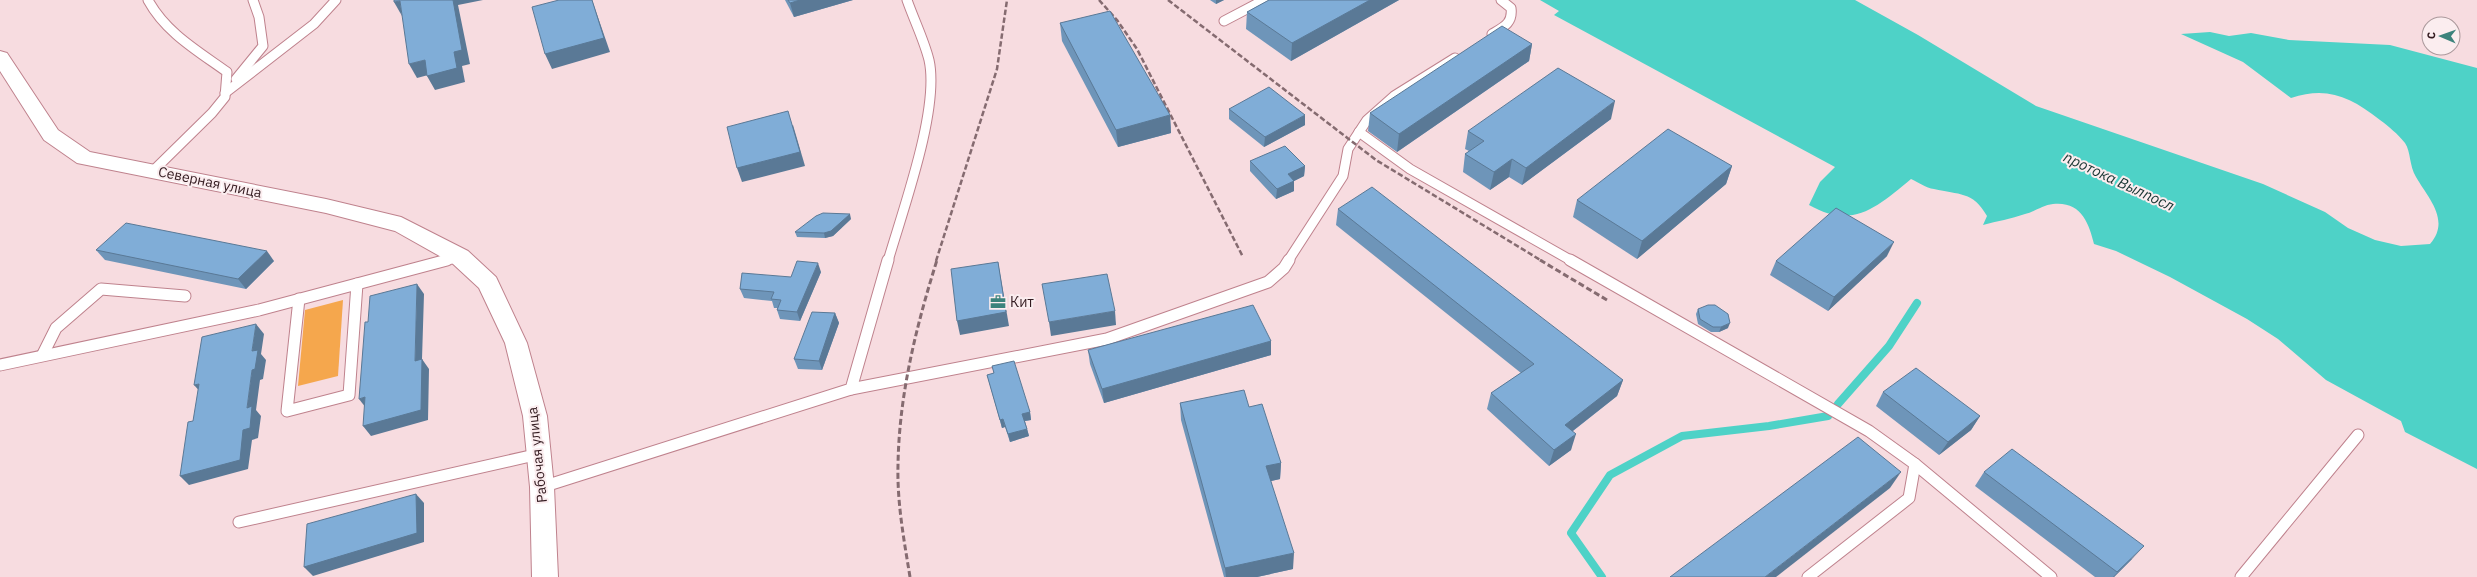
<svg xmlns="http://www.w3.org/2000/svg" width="2477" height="577" viewBox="0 0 2477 577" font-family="'IBM Plex Sans',sans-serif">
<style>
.green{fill:#f5a74d}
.water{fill:#4ed2c7}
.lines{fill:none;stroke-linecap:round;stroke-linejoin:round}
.stream{stroke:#4ed2c7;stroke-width:8}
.lane-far1-casing{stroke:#bf828d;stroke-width:11}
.lane-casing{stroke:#bf828d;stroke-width:13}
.secondary-casing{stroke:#bf828d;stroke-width:2}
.lane-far1{stroke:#fff;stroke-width:9}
.lane{stroke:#fff;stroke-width:11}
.secondary{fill:#fff;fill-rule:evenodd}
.rail-far1{stroke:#856b70;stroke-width:2.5;stroke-dasharray:5.5 2.5;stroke-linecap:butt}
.rail{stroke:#856b70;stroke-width:3;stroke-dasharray:6 3;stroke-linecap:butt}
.wall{fill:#6e95b9}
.shaded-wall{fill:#5a7996}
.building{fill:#80add7;stroke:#5a7996}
.labels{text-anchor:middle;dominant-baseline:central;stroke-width:4;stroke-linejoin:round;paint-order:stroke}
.street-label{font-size:14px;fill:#331b20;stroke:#fbedef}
.poi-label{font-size:14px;fill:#331b20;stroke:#fbedef;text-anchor:start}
.water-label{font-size:15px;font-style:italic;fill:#173431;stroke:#fbedef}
</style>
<rect width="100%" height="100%" fill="#f7dce0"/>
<polygon class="green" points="343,300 338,376 298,386 305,310"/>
<path class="water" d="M1540 0H1855L1918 35 2036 106 2263 184 2325 212 2348 228 2375 240 2401 246 2430 244C2451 220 2428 198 2416 177 2409 165 2411 152 2405 143 2398 134 2388 126 2380 120 2350 97 2328 86 2291 98L2243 62 2181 34 2210 32 2229 36 2251 33 2289 40 2390 45 2477 68V469L2405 432 2401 421 2326 380 2278 339 2247 319 2170 277 2116 251 2094 244C2089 223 2081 201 2053 204 2043 205 2034 212 2025 214 2011 219 1997 221 1983 225L1987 216C1973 191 1959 195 1934 189 1926 188 1918 182 1911 179 1877 207 1853 230 1809 205L1820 182 1835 167 1554 15 1559 11Z"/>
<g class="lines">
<g class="stream">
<polyline points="1838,404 1889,346 1917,303"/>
<polyline points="1602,577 1571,533 1610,475 1682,436 1769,426 1828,416"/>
</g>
<defs>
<g id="lane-far1">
<path d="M148 0C166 33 198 51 227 72L225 97 212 113 154 170"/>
<polyline points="1224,21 1264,0"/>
<path d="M1492 34C1504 27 1513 23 1511 8L1501 0"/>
<polyline points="236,79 263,46 259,17 253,0"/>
<polyline points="225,93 314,24 336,0"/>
<polyline points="1359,132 1410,169 1572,261"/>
<polyline points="443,261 460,257"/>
<path d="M888 261C902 212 940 109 929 60 924 40 914 20 907 0"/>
<polyline points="1288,261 1343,176 1348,149 1367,120 1394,96 1455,58"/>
</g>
<g id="lane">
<polyline points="1570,260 1869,431 1915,464 1909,498 1808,577"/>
<polyline points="299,299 287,411 349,395 357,284"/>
<polyline points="43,354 56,328 101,289 185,296"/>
<polyline points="0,365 259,310 447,260"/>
<polyline points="851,389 1107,339 1268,282 1284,268 1289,260"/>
<polyline points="1915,464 2051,577"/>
<polyline points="542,487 851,389 888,260"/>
<polyline points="239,522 539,454"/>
<polyline points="2241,577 2358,435"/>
</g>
<polygon id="secondary" points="0,51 7,53 58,130 90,152 326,199 401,217 468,251 496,277 527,343 547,416 554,487 558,577 532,577 530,487 523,416 505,343 479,288 452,263 395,231 326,213 77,163 44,140 0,71"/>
</defs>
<use href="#lane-far1" class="lane-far1-casing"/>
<use href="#lane" class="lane-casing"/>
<use href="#secondary" class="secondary-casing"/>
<use href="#lane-far1" class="lane-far1"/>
<use href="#lane" class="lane"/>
<use href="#secondary" class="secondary"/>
<g class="rail-far1">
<polyline points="1099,0 1117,20 1137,49 1243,257"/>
<polyline points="1168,0 1376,160 1542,261"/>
<polyline points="936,261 997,69 1007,0"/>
</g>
<g class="rail">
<polyline points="1540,260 1607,300"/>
<path d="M910 577C904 540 897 503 898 465 899 395 916 327 937 260"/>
</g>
</g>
<g class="wall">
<polygon points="785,0 853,0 794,17"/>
<polygon points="1210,0 1224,0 1216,4"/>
<polygon points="1269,0 1399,0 1291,61 1246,29 1247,12"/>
<polygon points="1060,23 1170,115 1171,133 1118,147 1062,41"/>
<polygon points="1532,44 1529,61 1397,152 1368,131 1370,113"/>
<polygon points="1229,109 1305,125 1264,147 1229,119"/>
<polygon points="1611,119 1522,185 1509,177 1490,190 1463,172 1465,154 1469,151 1465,149 1468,131"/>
<polygon points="1250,161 1305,166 1304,176 1294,181 1294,191 1276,199 1250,171"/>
<polygon points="1732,166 1726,184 1637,259 1573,217 1577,200"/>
<polygon points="1338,209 1623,380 1617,396 1573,431 1571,450 1549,466 1487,409 1491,393 1521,373 1336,225"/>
<polygon points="851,219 833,236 825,238 797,237 795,232"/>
<polygon points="96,250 274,261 246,289 105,260"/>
<polygon points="1887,256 1828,311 1770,275 1776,261"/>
<polygon points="821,272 800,321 780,319 777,310 778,308 774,308 772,301 744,298 740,289 791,277"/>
<polygon points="1698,309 1728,328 1719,332 1711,332 1698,324 1696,314"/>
<polygon points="835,313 839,323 822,370 798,369 794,359"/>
<polygon points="1271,341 1271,355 1104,403 1090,364 1088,350"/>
<polygon points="992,366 1030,412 1031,420 1025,421 1029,436 1010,442 1005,427 1002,428 987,375 994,374"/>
<polygon points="1883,392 1980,416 1971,430 1939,455 1876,406"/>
<polygon points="1180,403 1249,407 1281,463 1280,479 1271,481 1293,569 1257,577 1224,577 1181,420"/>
<polygon points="1984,472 2132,559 2114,577 2095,577 1975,486"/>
</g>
<g class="shaded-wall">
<polygon points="453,0 483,0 458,5 470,64 462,66 465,82 435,90 427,76 454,52"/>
<polygon points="592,0 610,52 552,69 545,54"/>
<polygon points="800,0 853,0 794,17 790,3"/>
<polygon points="1216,0 1224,0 1216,4"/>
<polygon points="1370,0 1399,0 1291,61 1292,43"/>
<polygon points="400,1 402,16 394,2"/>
<polygon points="1532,44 1529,61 1397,152 1399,134"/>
<polygon points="425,60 432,74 417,78 409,64"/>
<polygon points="1615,101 1611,119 1522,185 1526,168"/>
<polygon points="1170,115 1171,133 1118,147 1116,130"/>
<polygon points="1305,115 1305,125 1264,147 1265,137"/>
<polygon points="793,125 805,166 742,182 737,168"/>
<polygon points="1512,159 1509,177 1490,190 1494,172"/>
<polygon points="1305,166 1304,176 1294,181 1294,191 1276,199 1277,189 1288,174"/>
<polygon points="1732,166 1726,184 1637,259 1642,241"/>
<polygon points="850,214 851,219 833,236 825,238 824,233"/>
<polygon points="1894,242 1887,256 1828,311 1834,297"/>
<polygon points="267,251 274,261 246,289 238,279"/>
<polygon points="998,262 1009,326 960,335 957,321"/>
<polygon points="818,263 821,272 800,321 797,312"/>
<polygon points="417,284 424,294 422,359 429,369 428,420 371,436 363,426 415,361"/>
<polygon points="1115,311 1116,325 1051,336 1049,322"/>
<polygon points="835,313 839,323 822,370 819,361"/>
<polygon points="1730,323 1728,328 1719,332 1721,327"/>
<polygon points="256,324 264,334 261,354 266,360 263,379 260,380 256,410 261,416 258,438 252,440 248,469 189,485 180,476 247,408 252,370 252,351"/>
<polygon points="1271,341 1271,355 1104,403 1102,389"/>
<polygon points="1623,380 1617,396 1561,440 1565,425"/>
<polygon points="199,384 203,395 194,385"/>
<polygon points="365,397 366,408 359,399"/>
<polygon points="1030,412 1031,420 1024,421 1022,414"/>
<polygon points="1980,416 1971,430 1939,455 1948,442"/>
<polygon points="1003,419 1005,427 1002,428 1000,420"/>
<polygon points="1027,429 1029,436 1010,442 1008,434"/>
<polygon points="1576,434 1571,450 1549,466 1554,450"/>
<polygon points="1281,463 1280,479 1266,482 1266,466"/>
<polygon points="1901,472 1890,488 1776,577 1765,577"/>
<polygon points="416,494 424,503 424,542 313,576 304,567"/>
<polygon points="2144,546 2132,559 2114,577 2113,577"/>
<polygon points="1294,553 1293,569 1257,577 1226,577 1225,568"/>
</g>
<g class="building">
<polygon points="394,0 453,0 462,50 454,52 457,68 427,76 425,60 409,64 400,1 394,2"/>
<polygon points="559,0 592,0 604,38 545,54 532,7"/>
<polygon points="788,0 800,0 790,3"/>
<polygon points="1269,0 1370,0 1292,43 1247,12"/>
<polygon points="1110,11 1170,115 1116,130 1060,23"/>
<polygon points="1502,26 1532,44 1399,134 1370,113"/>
<polygon points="1558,68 1615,101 1526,168 1512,159 1494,172 1465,154 1484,141 1468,131"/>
<polygon points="1269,87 1305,115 1265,137 1229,109"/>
<polygon points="788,111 800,152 737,168 727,127"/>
<polygon points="1668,129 1732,166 1642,241 1577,200"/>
<polygon points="1285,146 1305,166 1288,174 1294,181 1277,189 1250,161"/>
<polygon points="1372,187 1623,380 1565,425 1576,434 1554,450 1491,393 1534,364 1338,209"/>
<polygon points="1836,208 1894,242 1834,297 1776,261"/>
<polygon points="823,213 850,214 831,231 824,233 795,232 816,216"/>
<polygon points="126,223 267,251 238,279 96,250"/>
<polygon points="797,261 818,263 797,312 777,310 781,300 771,299 774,292 740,289 742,273 791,277"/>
<polygon points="998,262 1006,312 957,321 951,269"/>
<polygon points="1107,274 1115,311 1049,322 1042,284"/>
<polygon points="417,284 415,361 422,359 421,410 363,426 365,397 359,399 365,322 368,322 370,296"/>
<polygon points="1253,305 1271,341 1102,389 1088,350"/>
<polygon points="1708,305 1715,305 1728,314 1730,323 1721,327 1713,327 1700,319 1698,309"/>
<polygon points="812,312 835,313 819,361 794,359"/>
<polygon points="256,324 252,351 258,350 255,369 252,370 247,408 252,406 250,428 243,430 240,460 180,476 188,422 193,421 199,384 194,385 202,337"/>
<polygon points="1014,361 1030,412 1022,414 1027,429 1008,434 1003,419 1000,420 987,375 994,373 992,366"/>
<polygon points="1916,368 1980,416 1948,442 1883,392"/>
<polygon points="1244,390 1249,407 1262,404 1281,463 1266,466 1294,553 1225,568 1180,403"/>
<polygon points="1858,437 1901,472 1765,577 1670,577"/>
<polygon points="2012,449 2144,546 2117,572 1984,472"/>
<polygon points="416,494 417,533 304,567 307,524"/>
</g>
<defs>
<symbol id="office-bare" viewBox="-9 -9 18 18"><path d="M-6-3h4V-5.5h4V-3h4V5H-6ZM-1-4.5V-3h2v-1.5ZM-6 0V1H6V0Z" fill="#3c837c" stroke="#fbedef" stroke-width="2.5" paint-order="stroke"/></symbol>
</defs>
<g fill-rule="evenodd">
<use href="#office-bare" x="987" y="291" width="22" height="22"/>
</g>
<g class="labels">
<g class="street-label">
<text transform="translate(210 182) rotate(12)">Северная улица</text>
<text transform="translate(537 455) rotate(-96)">Рабочая улица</text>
</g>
<g class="poi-label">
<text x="1010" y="302">Кит</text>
</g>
<g class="water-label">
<text transform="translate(2119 181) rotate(25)">протока Вылпосл</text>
</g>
</g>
<g transform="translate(2441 36) rotate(272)"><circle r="19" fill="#fbedef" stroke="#ab999c"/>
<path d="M0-3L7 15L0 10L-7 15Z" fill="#3c837c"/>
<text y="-6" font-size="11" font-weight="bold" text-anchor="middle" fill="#331b20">С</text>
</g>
</svg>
